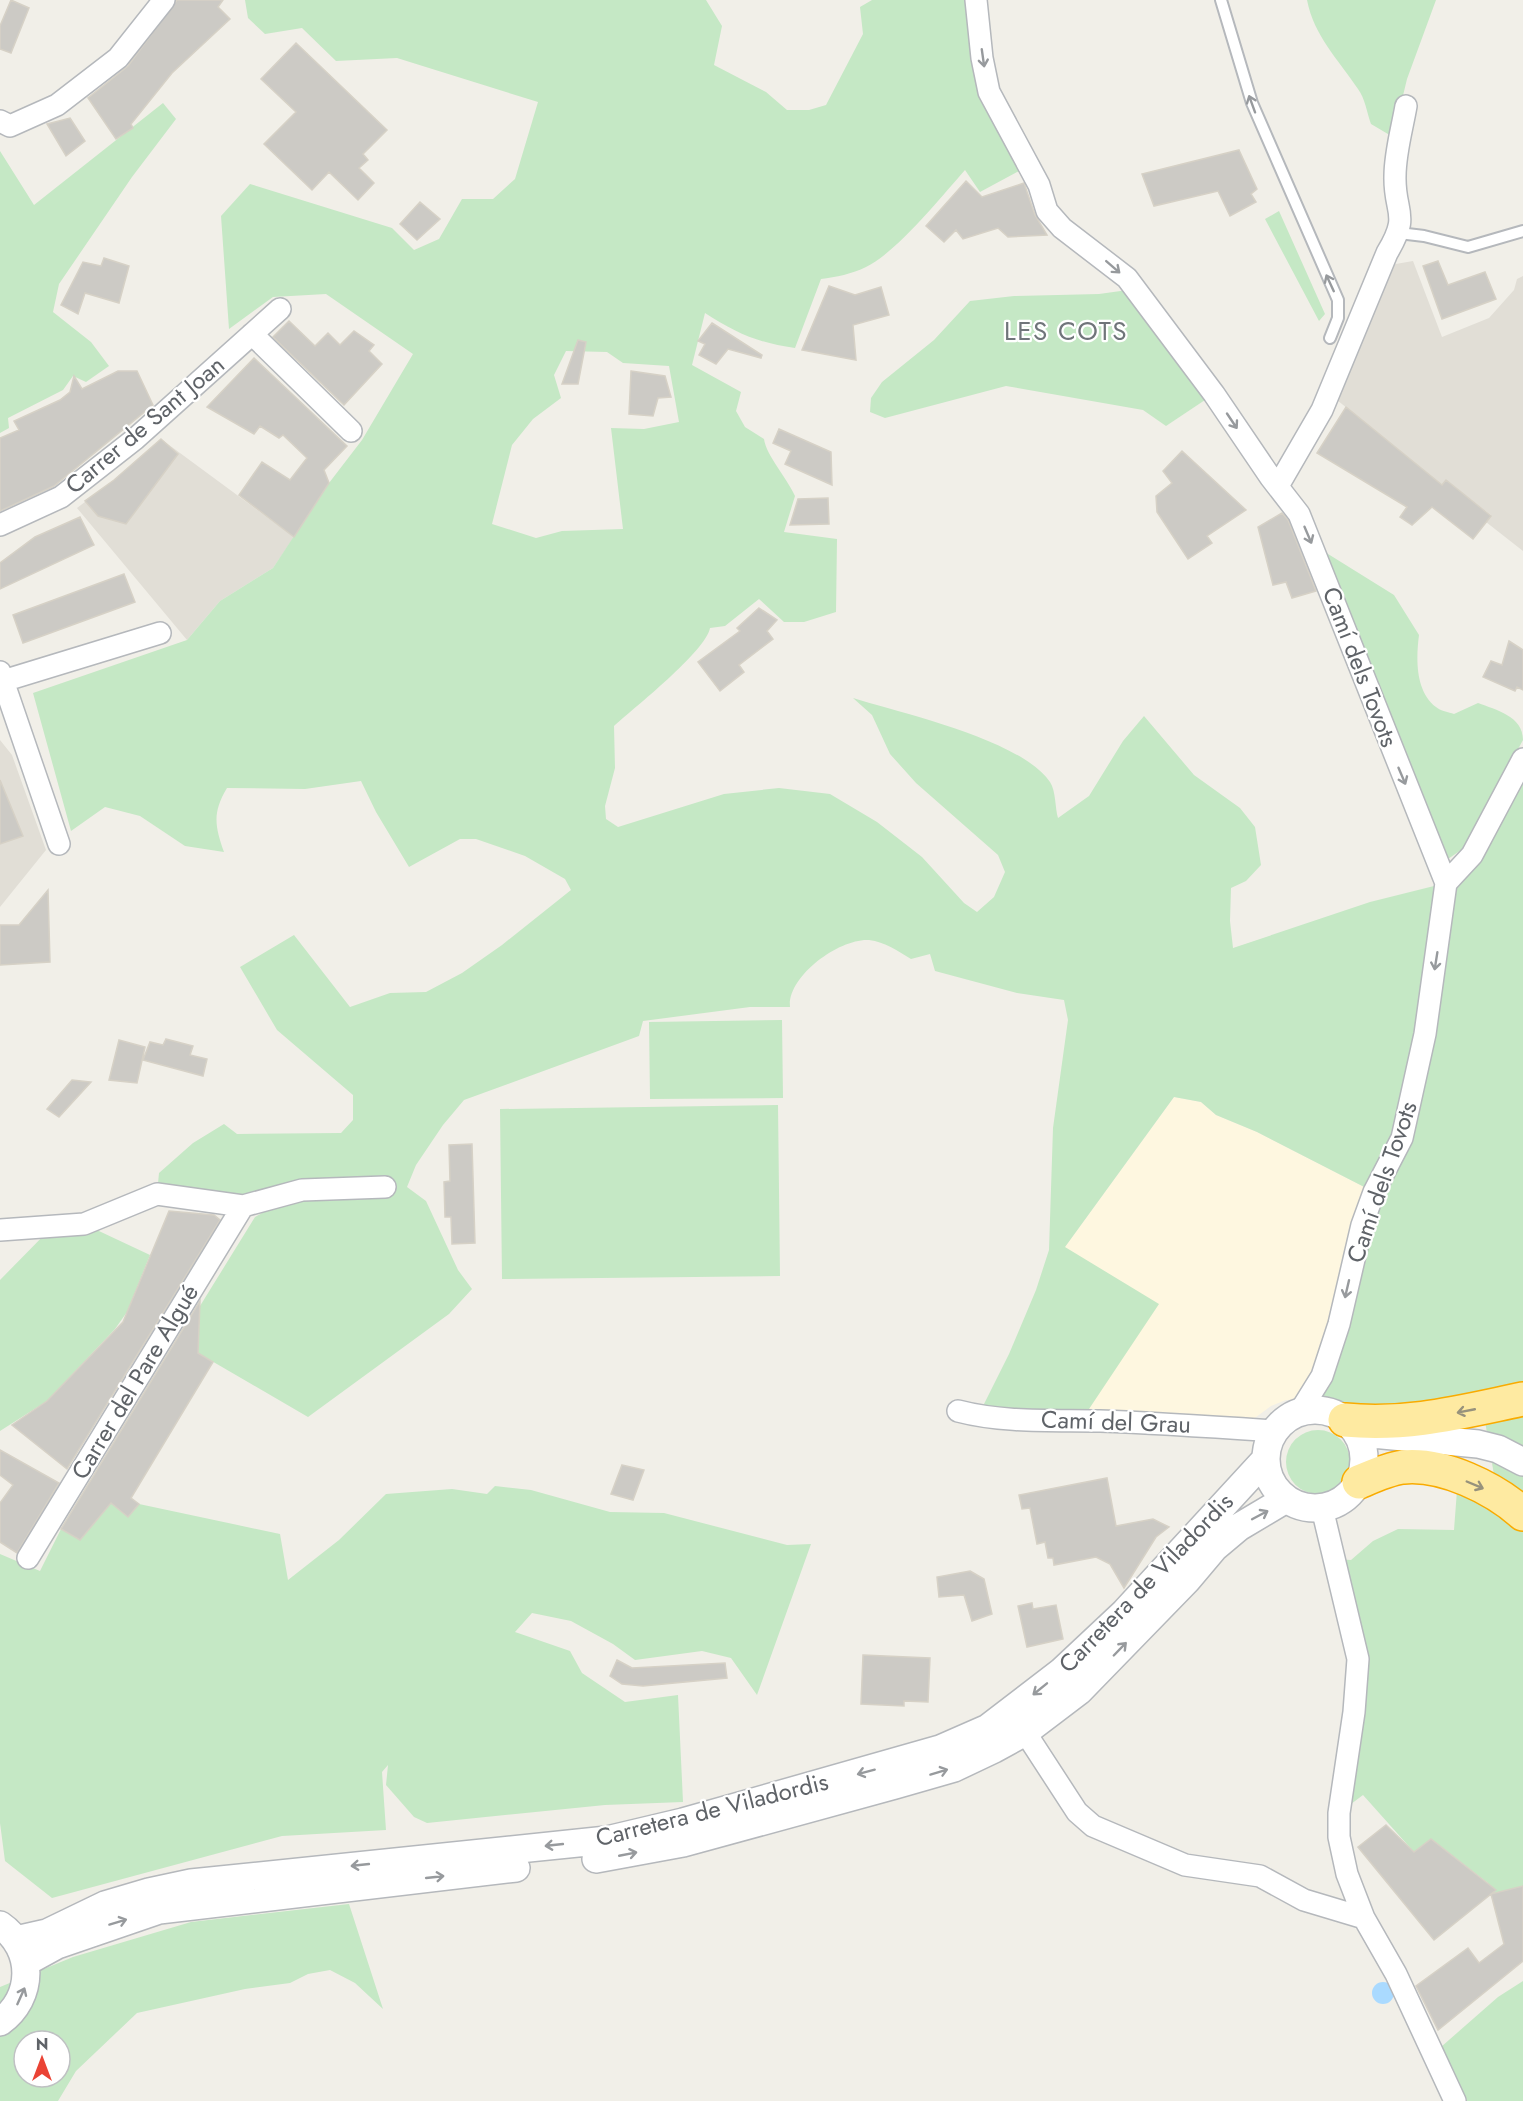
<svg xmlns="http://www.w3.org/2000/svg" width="1523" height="2101" viewBox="0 0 1523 2101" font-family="Jost,sans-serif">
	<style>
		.commercial { fill: #fef7e0 }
		.education { fill: #e1ded6 }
		.green { fill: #c5e8c5; fill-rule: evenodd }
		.water { fill: #aadaff }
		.building { fill: #cccac5; stroke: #d6d1c6; stroke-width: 1.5 }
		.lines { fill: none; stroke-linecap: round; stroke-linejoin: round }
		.service-casing { stroke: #b5b8bc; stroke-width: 14 }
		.minor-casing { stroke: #b5b8bc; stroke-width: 24 }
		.tertiary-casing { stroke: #b5b8bc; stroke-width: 30 }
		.trunk-casing { stroke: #f9ab00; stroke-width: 36 }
		.service { stroke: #fff; stroke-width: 10 }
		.minor { stroke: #fff; stroke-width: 21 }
		.tertiary { stroke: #fff; stroke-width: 27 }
		.trunk { stroke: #feeaa1; stroke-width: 33 }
		.oneway { stroke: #979a9d }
		.oneway2 { stroke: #97927c }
		.labels { text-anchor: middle; stroke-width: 4.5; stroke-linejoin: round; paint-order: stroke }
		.street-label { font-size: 24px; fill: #5f6368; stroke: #fff }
		.neighbourhood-label { font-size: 26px; letter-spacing: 1.5px; fill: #70757a; stroke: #fff }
	</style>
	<rect width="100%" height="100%" fill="#f1efe8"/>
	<path class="commercial" d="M 1174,1097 L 1201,1102 L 1216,1115 L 1257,1132 L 1374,1192 L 1322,1376 L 1322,1399 L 1286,1400 L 1271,1406 L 1240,1429 L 1081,1421 L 1065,1247 Z"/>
	<path class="education" d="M 1413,261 L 1442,337 L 1489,318 L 1514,290 L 1517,279 L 1523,276 L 1523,551 L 1486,522 L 1491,515 L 1446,480 L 1442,485 L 1337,400 L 1390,265 Z
		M 161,439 L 294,537 L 273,568 L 220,601 L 187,640 L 77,508 L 114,480 Z
		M 0,740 L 12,755 L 46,850 L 0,907 Z"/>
	<path class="green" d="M 245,0 L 706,0 L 722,26 L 714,65 L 766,92 L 787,110 L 809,110 L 826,105 L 863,34 L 860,7 L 872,0 L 969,0 L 1021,170 L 980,192 L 965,170 C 942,196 896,253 866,267 C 852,274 836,277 821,279 L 795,348 C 758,343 736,333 705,313 L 692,365 L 741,392 L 736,411 L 745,427 L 764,439 C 766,455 787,478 795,496 L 784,532 L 837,539 L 836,612 L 804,622 L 784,622 L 759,599 L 725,626 L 710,628 C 706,651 634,708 614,726 L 615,768 L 605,806 L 606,819 L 618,827 L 724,794 L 779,788 L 830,794 L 877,822 L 922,857 L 964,903 L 977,912 L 994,897 L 1005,872 L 998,855 L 916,783 L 890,754 L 872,715 L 853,698 C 901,713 1022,740 1050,782 C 1056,791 1055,808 1058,818 L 1089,796 L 1123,741 L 1144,716 L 1194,775 L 1240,808 L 1255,827 L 1261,865 L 1246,881 L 1231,888 L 1230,921 L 1233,948 L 1370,902 L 1446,883 L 1523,759 L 1523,1886 L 1491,1894 L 1488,1883 L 1431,1839 L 1414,1852 L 1363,1795 L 1339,1813 L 1358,1677 L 1335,1559 L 1351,1560 L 1373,1541 L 1398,1529 L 1454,1530 L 1458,1477 L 1497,1493 L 1480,1391 L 1348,1415 L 1322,1399 L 1322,1376 L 1374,1192 L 1257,1132 L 1216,1115 L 1201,1102 L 1174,1097 L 1065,1247 L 1159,1304 L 1081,1421 L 978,1416 L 1009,1354 L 1036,1290 L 1049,1250 L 1053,1128 L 1068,1020 L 1064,1000 L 1017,993 L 935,971 L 930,954 L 911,959 C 898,951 885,942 869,940 C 840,938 787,976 790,1007 L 750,1007 L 643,1021 L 639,1036 L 464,1100 L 443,1125 L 416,1165 L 407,1187 L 426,1201 L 458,1270 L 472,1289 L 449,1314 L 308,1417 L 198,1353 L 200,1306 L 255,1217 L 299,1192 L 243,1206 L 157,1194 L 159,1173 L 193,1143 L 224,1124 L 237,1134 L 341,1133 L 353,1120 L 353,1095 L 277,1030 L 240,967 L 294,935 L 350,1007 L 390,993 L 426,992 L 462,973 L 502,945 L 571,890 L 565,879 L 525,856 L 476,839 L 460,839 L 409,867 L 376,812 L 361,781 L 305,789 L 227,788 C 212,813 215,826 224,852 L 185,846 L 140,816 L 105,807 L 71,831 L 33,693 L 187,640 L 220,601 L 273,568 L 329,483 L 362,440 L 413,354 L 326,294 L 273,297 L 229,329 L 221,216 L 250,184 L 392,228 L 414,250 L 439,239 L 462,199 L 493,199 L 515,179 L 538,102 L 397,58 L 336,61 L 302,28 L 265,34 L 248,18 ZM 566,351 L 607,352 L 623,363 L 669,366 L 679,422 L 644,429 L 611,428 L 623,529 L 562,531 L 536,538 L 492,524 L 512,445 L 533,419 L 561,398 L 554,375 Z
		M 1307,0 L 1436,0 L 1407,79 L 1393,137 L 1371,124 C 1367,113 1365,98 1358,89 C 1338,59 1314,36 1307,0 Z
		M 163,103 L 176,119 L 132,177 L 59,284 L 53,312 L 91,342 L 109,366 L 86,382 L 73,376 L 63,390 L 8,418 L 9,428 L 0,433 L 0,151 L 34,205 Z
		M 1279,211 L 1325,314 L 1319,321 L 1265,219 Z
		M 1135,289 L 1214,394 L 1166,426 L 1143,410 L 1006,386 L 885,418 L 870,412 L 871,398 L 882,382 L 934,340 L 970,301 L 1014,296 L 1099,294 Z
		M 1312,544 L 1394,595 L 1419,635 C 1416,658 1415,691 1436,707 C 1440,711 1449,712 1454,714 L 1478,703 C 1496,710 1523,716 1523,740 L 1464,848 L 1448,859 Z
		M 782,1020 L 783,1098 L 650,1099 L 649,1022 Z
		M 778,1105 L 780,1276 L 502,1279 L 500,1109 Z
		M 84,1224 L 150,1255 L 127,1312 L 115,1329 L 47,1401 L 0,1431 L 0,1280 L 53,1226 Z
		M1286 1462a32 32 0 1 1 64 0a32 32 0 1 1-64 0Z
		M 495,1486 L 531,1490 L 610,1512 L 664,1513 L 787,1545 L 811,1544 L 757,1695 L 731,1658 L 702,1651 L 635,1660 L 613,1644 L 571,1621 L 532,1613 L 515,1632 L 570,1651 L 582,1673 L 625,1702 L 678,1695 L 683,1802 L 605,1805 L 427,1823 L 414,1817 L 386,1785 L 388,1765 L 382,1772 L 386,1830 L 282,1836 L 52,1898 L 5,1861 L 0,1823 L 0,1554 L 40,1571 L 61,1529 L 80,1540 L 111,1503 L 128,1517 L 139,1504 L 280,1534 L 288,1580 L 339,1540 L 386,1494 L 452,1489 L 487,1494 Z
		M 349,1904 L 383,2009 L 355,1983 L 330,1970 L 308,1974 L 290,1983 L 245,1989 L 137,2013 L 76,2071 L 58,2101 L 0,2101 L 0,1987 L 73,1957 L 191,1922 ZM 24,2041 L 60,2041 L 60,2077 L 24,2077 Z
		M 1523,1981 L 1523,2101 L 1455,2101 L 1433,2054 L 1498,1997 Z"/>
	<path class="water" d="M1372 1993a11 11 0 1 1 22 0a11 11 0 1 1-22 0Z"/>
	<path class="building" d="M 11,0 L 29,8 L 11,53 L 0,49 L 0,26 Z
		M 177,0 L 223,0 L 218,7 L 230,19 L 172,73 L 131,124 L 133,128 L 116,139 L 88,98 L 128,66 Z
		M 296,43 L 387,130 L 363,154 L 368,160 L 359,168 L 374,183 L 358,200 L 329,172 L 312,190 L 264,144 L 296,112 L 261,79 Z
		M 70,118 L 85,141 L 66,156 L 47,124 Z
		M 1239,150 L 1257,189 L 1251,194 L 1256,202 L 1230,216 L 1218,191 L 1154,206 L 1142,174 Z
		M 966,181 L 982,197 L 1024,183 L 1035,215 L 1047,235 L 1008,237 L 998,228 L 963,239 L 956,230 L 944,242 L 926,226 Z
		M 420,202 L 440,219 L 417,240 L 400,224 Z
		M 104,258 L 129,266 L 119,303 L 85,293 L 78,314 L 61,305 L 83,262 L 101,266 Z
		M 1438,261 L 1448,285 L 1485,272 L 1496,299 L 1442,319 L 1423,266 Z
		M 829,286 L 855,295 L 881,287 L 889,315 L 853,325 L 856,360 L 802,350 Z
		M 289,321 L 315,346 L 328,333 L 340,345 L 354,331 L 374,345 L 369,351 L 382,364 L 344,405 L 273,337 Z
		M 712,323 L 762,355 L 761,358 L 728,349 L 716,364 L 699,355 L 705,344 L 698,341 Z
		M 578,340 L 586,342 L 578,384 L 562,384 Z
		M 254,358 L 347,446 L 324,470 L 329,483 L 294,537 L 239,495 L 262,462 L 290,480 L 307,458 L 283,435 L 279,438 L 260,426 L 254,434 L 207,407 Z
		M 118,371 L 137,371 L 153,405 L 54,486 L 0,511 L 0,438 L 19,430 L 14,421 L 60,400 L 70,392 L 74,376 L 82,389 Z
		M 631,371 L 665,376 L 671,397 L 658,398 L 653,416 L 629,414 Z
		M 1346,407 L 1442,485 L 1446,480 L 1491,516 L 1473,539 L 1432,507 L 1412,525 L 1400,517 L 1407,507 L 1317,453 Z
		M 779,429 L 831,452 L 832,485 L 785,464 L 791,451 L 773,443 Z
		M 161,439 L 178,454 L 126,524 L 98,516 L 85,501 L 114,480 Z
		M 1182,451 L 1246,510 L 1207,536 L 1212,543 L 1188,559 L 1157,512 L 1156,496 L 1172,483 L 1163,471 Z
		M 828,498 L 829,524 L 790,525 L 798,499 Z
		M 1282,513 L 1288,520 L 1316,591 L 1292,598 L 1286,582 L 1273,585 L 1258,527 Z
		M 80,517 L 94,545 L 0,589 L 0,563 L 35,537 Z
		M 124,574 L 135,602 L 23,643 L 13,615 Z
		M 759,608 L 777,620 L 767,631 L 773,639 L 739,665 L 744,672 L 720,691 L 698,662 L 740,631 L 737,628 Z
		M 1509,641 L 1523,650 L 1523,690 L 1517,687 L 1515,691 L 1483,677 L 1491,661 L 1502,665 Z
		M 0,780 L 23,836 L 0,844 Z
		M 48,890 L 50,962 L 0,965 L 0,925 L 19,925 Z
		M 166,1039 L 193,1046 L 190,1055 L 207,1059 L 203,1076 L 143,1060 L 150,1042 L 163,1045 Z
		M 119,1040 L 145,1047 L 137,1083 L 109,1080 Z
		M 72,1080 L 91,1082 L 59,1117 L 47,1109 Z
		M 472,1144 L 475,1243 L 452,1244 L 451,1217 L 445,1217 L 444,1182 L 450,1181 L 449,1145 Z
		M 169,1211 L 214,1215 L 220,1220 L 67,1469 L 12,1425 L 47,1401 L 123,1322 Z
		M 200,1301 L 198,1353 L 213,1362 L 131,1498 L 139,1504 L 128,1517 L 111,1503 L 80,1540 L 61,1529 Z
		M 0,1450 L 59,1483 L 17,1553 L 0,1542 L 0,1503 L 13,1485 L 0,1475 Z
		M 622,1465 L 644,1470 L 633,1500 L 611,1494 Z
		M 1107,1478 L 1116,1526 L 1153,1519 L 1169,1527 L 1156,1537 L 1124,1588 L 1110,1564 L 1096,1557 L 1054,1565 L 1053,1558 L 1048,1558 L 1045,1542 L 1037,1544 L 1030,1508 L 1022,1509 L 1019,1495 Z
		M 970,1571 L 984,1579 L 992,1614 L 972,1621 L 964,1595 L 939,1597 L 937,1577 Z
		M 1032,1603 L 1033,1609 L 1056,1605 L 1063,1639 L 1027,1647 L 1018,1606 Z
		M 863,1655 L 930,1658 L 928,1702 L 904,1701 L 904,1706 L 861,1704 Z
		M 617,1660 L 632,1668 L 725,1663 L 727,1678 L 643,1686 L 622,1684 L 610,1676 Z
		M 1386,1825 L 1414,1852 L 1431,1839 L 1496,1890 L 1434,1940 L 1358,1847 Z
		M 1523,1886 L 1523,1961 L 1438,2030 L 1416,1986 L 1468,1948 L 1479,1963 L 1504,1944 L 1491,1894 Z"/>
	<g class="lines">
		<defs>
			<path id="service" d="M 1221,0 L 1252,103 L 1338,300 L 1338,318 L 1330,338
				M 1399,233 L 1424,236 L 1468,247 L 1523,231"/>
			<path id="minor" d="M 976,0 L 982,58 L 989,92 L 1039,185 L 1047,211 L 1062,228 L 1127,278 L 1214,394 L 1271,478 L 1299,514 L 1446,883 L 1425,1034 L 1402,1138 L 1374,1192 L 1362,1225 L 1339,1324 L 1322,1376 L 1299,1413
				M 0,121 L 10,126 L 57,105 L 118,58 L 164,0
				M 252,334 L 351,431
				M 1278,486 L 1322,410 L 1387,253 C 1411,213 1394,214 1395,176 C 1395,153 1402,129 1406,106
				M 0,525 L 61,497 L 135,439 L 280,309
				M 0,672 L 59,844
				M 3,681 L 160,633
				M 1446,883 L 1472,855 L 1523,759
				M 0,1230 L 84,1224 L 157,1194 L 243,1206 L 302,1190 L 385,1187
				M 958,1411 C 1004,1423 1053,1420 1100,1421 C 1158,1423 1216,1427 1275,1431
				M 1322,1508 L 1358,1659 L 1354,1712 L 1339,1813 L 1339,1837 L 1347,1874 L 1364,1918
				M 28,1558 L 243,1206
				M 1025,1732 L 1077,1812 L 1093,1826 L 1185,1865 L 1260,1876 L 1304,1900 L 1364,1918 L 1396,1974 L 1455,2101"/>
			<path id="tertiary" d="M1266 1459a49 49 0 1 1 98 0a49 49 0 1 1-98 0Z
				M 1372,1434 L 1478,1444 L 1498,1449 L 1523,1462
				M 596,1859 L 683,1843 L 895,1785 L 954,1768 L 994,1749 L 1025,1732 L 1079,1691 L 1187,1580 L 1214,1548 L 1239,1527 L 1286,1499
				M 0,1925 C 35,1949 34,1998 0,2022
				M 16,1940 L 47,1933 L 105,1905 L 149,1892 L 191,1883 L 607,1840 L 683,1822 L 940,1749 L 988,1728 L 1061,1672 L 1125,1612 L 1265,1460
				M 26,1962 L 57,1945 L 159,1910 L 516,1868"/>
			<path id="trunk" d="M 1345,1420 C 1409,1426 1460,1412 1523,1399
				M 1359,1482 C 1373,1476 1388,1469 1403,1467 C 1443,1463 1494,1488 1523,1514"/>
		</defs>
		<use href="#service" class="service-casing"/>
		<use href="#minor" class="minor-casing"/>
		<use href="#tertiary" class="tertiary-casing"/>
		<use href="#trunk" class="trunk-casing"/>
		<use href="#service" class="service"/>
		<use href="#minor" class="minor"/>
		<use href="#tertiary" class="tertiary"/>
		<use href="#trunk" class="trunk"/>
	</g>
	<defs><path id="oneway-shaft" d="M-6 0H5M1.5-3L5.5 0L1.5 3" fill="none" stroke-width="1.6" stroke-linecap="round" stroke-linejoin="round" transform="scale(1.5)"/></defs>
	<g class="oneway">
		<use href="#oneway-shaft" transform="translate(983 58) rotate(82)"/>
		<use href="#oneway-shaft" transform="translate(1252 104) rotate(-110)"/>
		<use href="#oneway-shaft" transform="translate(1113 267) rotate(41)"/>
		<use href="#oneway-shaft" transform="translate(1330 283) rotate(-115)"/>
		<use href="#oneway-shaft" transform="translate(1232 421) rotate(56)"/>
		<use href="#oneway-shaft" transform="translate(1308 535) rotate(67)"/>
		<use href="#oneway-shaft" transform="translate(1402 776) rotate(67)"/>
		<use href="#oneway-shaft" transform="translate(1436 961) rotate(99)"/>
		<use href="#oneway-shaft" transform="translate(1347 1289) rotate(103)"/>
		<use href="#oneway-shaft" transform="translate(1260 1515) rotate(-28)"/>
		<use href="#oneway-shaft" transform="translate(1120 1649) rotate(-46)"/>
		<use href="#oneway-shaft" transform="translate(1040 1689) rotate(141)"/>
		<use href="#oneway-shaft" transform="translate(866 1772) rotate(165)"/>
		<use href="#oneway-shaft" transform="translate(939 1772) rotate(-17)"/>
		<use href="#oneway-shaft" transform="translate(554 1845) rotate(174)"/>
		<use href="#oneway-shaft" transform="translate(628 1854) rotate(-11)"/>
		<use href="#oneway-shaft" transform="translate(360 1865) rotate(174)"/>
		<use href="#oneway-shaft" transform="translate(435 1877) rotate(-6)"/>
		<use href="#oneway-shaft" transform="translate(118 1922) rotate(-17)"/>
		<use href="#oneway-shaft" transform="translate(21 1996) rotate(-66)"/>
	</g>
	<g class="oneway2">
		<use href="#oneway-shaft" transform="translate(1466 1411) rotate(169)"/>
		<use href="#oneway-shaft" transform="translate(1475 1485) rotate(23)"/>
	</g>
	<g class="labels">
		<g class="street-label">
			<text transform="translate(145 425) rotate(-40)" y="8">Carrer de Sant Joan</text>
			<text transform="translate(1360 667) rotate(69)" y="8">Camí dels Tovots</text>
			<text transform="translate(1382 1182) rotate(-71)" y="8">Camí dels Tovots</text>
			<text transform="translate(135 1382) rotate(-59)" y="8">Carrer del Pare Algué</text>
			<text transform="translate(1116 1422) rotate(2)" y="8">Camí del Grau</text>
			<text transform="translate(1146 1583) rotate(-46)" y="8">Carretera de Viladordis</text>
			<text transform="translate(712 1810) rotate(-14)" y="8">Carretera de Viladordis</text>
		</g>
		<g class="neighbourhood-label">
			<text x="1066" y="340">LES COTS</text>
		</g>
	</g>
	<g transform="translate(42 2059)"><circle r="28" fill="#ffffff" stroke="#bfc1c3" stroke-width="1.5"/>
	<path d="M0-4.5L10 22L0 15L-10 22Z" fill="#ea4335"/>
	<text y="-9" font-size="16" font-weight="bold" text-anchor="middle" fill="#5f6368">N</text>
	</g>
</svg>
